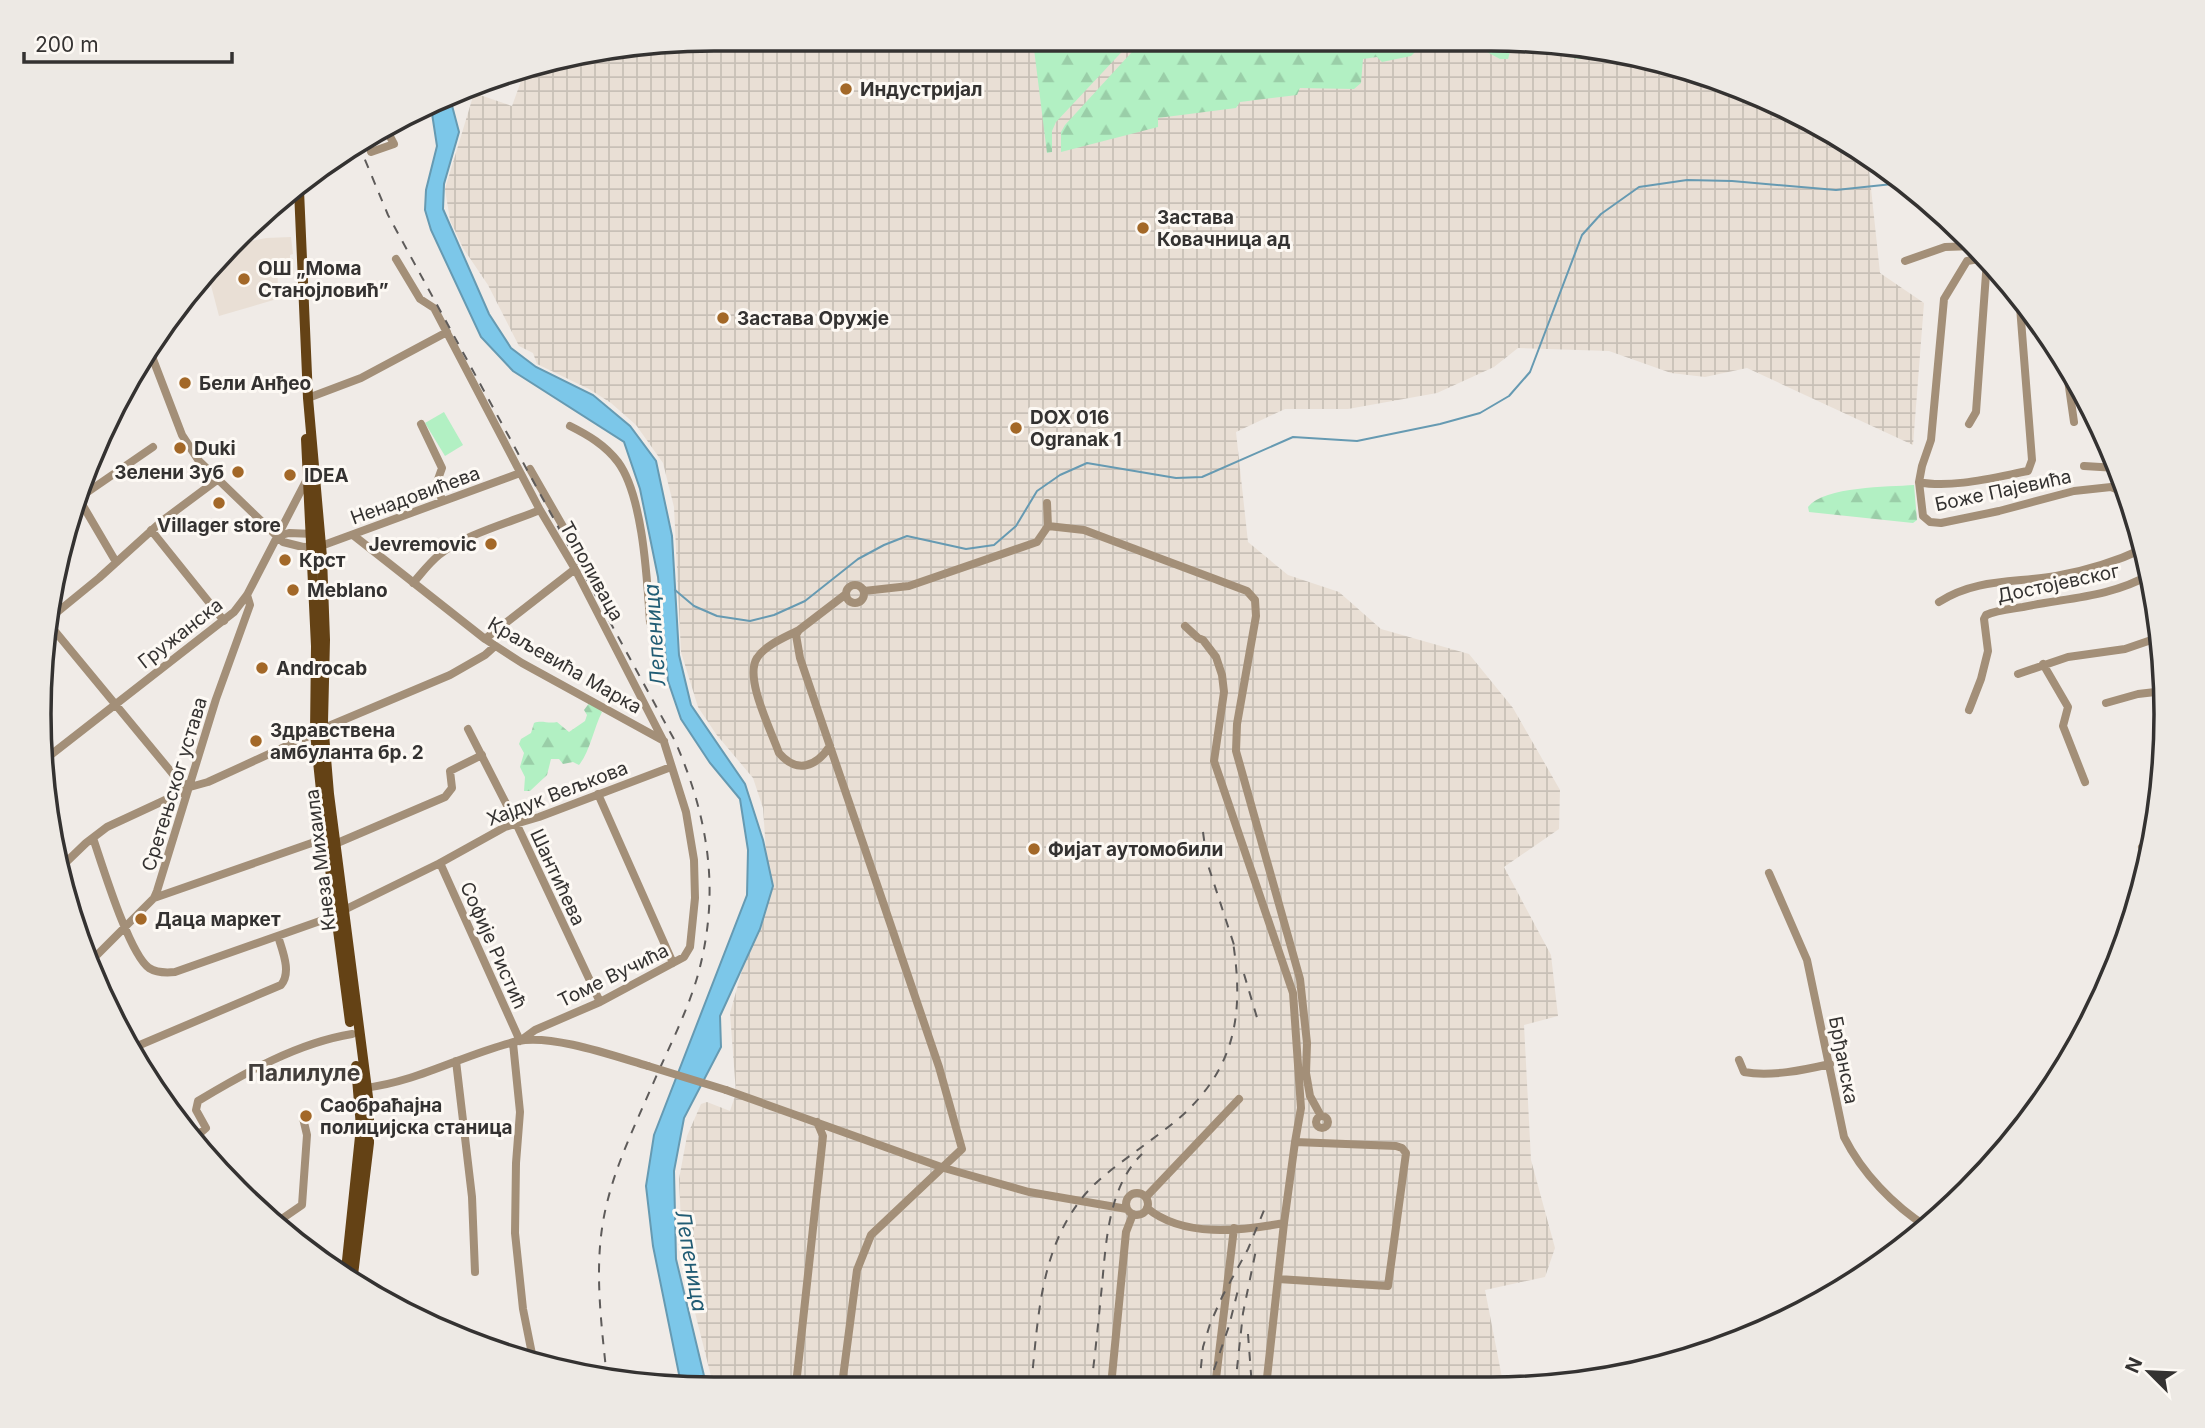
<svg xmlns="http://www.w3.org/2000/svg" width="2205" height="1428" viewBox="0 0 2205 1428" font-family="Inter,sans-serif">
	<style>
		.industrial { fill: url(#industrial-grid) }
		.built { fill: #e9dfd5 }
		.forest { fill: url(#forest-firs) }
		.pitch { fill: #b2f0c3 }
		.water { fill: #7cc7e9; stroke: #669ab2; stroke-width: 2 }
		.lines { fill: none; stroke-linecap: round; stroke-linejoin: round }
		.stream { stroke: #669ab2; stroke-width: 2 }
		.minor { stroke: #a38f78; stroke-width: 8 }
		.major { stroke: #644215; stroke-width: 10 }
		.rail { stroke: #5e5b5a; stroke-width: 2; stroke-dasharray: 9 9; stroke-linecap: butt }
		.minor-bridge { stroke: #a38f78; stroke-width: 8 }
		.poi-dot { fill: #a36828; stroke: #fdf9f4; stroke-width: 2.5 }
		.labels { text-anchor: middle; stroke-width: 6; stroke-linejoin: round; paint-order: stroke }
		.poi-label { font-size: 19px; font-weight: bold; fill: #343231; stroke: #fdf9f4; text-anchor: start }
		.street-label { font-size: 19px; fill: #343231; stroke: #fdf9f4 }
		.water-label { font-size: 21px; font-style: italic; fill: #215c74; stroke: #fdf9f4 }
		.quarter-label { font-size: 23px; font-weight: bold; fill: #433f3c; stroke: #fdf9f4 }
		.rim { fill: none; stroke: #343231; stroke-width: 3.5 }
	</style>
	<defs>
		<pattern id="industrial-grid" width="8" height="8" patternUnits="userSpaceOnUse" patternTransform="scale(1.75)"><rect width="8" height="8" fill="#e9dfd5"/><path d="M0 4h8M4 0v8" fill="none" stroke="#c8c0b7"/></pattern>
		<pattern id="forest-firs" width="22" height="20" patternUnits="userSpaceOnUse" patternTransform="scale(1.75)"><rect width="22" height="20" fill="#b2f0c3"/><path d="M5 1l3.5 6h-7zM16 11l3.5 6h-7z" fill="#9acea8"/></pattern>
	</defs>
	<rect width="100%" height="100%" fill="#f0ebe7"/>
	<path class="industrial" d="M 714,39 L 1580,44 L 1789,108 L 1868,160 L 1880,273 L 1924,303 L 1913,445 L 1747,368 L 1705,377 L 1671,373 L 1609,351 L 1518,348 L 1494,367 L 1437,393 L 1348,409 L 1285,409 L 1236,432 L 1248,542 L 1288,575 L 1339,592 L 1381,629 L 1469,654 L 1513,708 L 1560,790 L 1559,829 L 1504,867 L 1551,955 L 1558,1016 L 1524,1025 L 1531,1160 L 1555,1248 L 1545,1277 L 1485,1290 L 1504,1388 L 713,1384 L 683,1265 L 679,1179 L 687,1136 L 701,1104 L 707,1102 L 730,1111 L 736,1093 L 730,1013 L 768,879 L 763,808 L 753,778 L 716,734 L 698,707 L 681,652 L 674,507 L 663,463 L 636,425 L 611,403 L 589,389 L 537,364 L 533,353 L 519,346 L 488,285 L 463,248 L 450,220 L 445,189 L 474,93 L 512,106 L 525,70 Z"/>
	<path class="built" d="M 291,237 L 293,254 L 290,255 L 290,258 L 293,258 L 294,274 L 278,274 L 277,299 L 219,316 L 208,274 L 242,243 L 266,238 Z"/>
	<path class="forest" d="M 1033,41 L 1132,41 L 1056,122 L 1052,131 L 1052,152 L 1047,153 Z
		M 1142,41 L 1424,43 L 1411,56 L 1382,62 L 1377,57 L 1363,59 L 1361,83 L 1354,89 L 1300,88 L 1297,95 L 1240,102 L 1236,108 L 1158,118 L 1158,127 L 1061,152 L 1061,132 L 1065,125 Z
		M 1472,44 L 1580,44 L 1620,56 L 1579,59 L 1512,45 L 1508,59 L 1500,59 Z
		M 1914,485 L 1917,520 L 1913,523 L 1809,512 L 1808,507 C 1825,486 1888,487 1914,485 Z
		M 590,702 L 602,712 C 594,727 590,752 579,765 L 573,762 L 563,764 L 559,759 L 551,759 L 547,775 L 530,791 L 524,791 L 525,777 L 520,767 L 524,753 L 519,744 L 521,739 L 531,733 L 534,723 C 542,720 548,724 557,722 L 569,732 L 585,721 L 587,715 L 584,710 Z"/>
	<path class="pitch" d="M 444,412 L 463,445 L 445,456 L 425,423 Z"/>
	<path class="water" d="M 450,98 L 459,132 L 444,184 L 443,209 L 489,314 L 511,348 L 536,367 L 593,395 L 630,426 L 656,461 L 672,536 L 679,655 L 691,705 L 745,784 L 763,840 L 773,886 L 760,929 L 720,1016 L 721,1047 L 684,1118 L 674,1171 L 676,1259 L 706,1384 L 681,1384 L 653,1246 L 646,1186 L 654,1135 L 747,895 L 748,850 L 740,799 L 710,763 L 681,719 L 668,681 L 658,577 L 640,489 L 624,442 L 513,371 L 481,337 L 431,230 L 425,210 L 426,190 L 437,146 L 431,107 Z"/>
	<g class="lines">
		<path class="stream" d="M 675,590 L 694,606 L 717,616 L 750,621 L 774,615 L 805,601 L 858,559 L 884,545 L 907,536 L 966,549 L 994,545 L 1016,526 L 1037,491 L 1060,475 L 1087,463 L 1176,478 L 1202,477 L 1293,437 L 1357,441 L 1440,424 L 1480,413 L 1509,396 L 1530,372 L 1582,235 L 1601,214 L 1639,187 L 1687,180 L 1732,181 L 1836,190 L 1902,183"/>
		<path class="minor" d="M 371,152 L 394,144 L 386,129
			M 1985,258 L 1967,261 L 1944,299 L 1931,440 L 1922,466 L 1919,482 L 1923,516 L 1930,522 L 1941,523 L 1999,511 L 2074,491 L 2111,487 L 2126,493
			M 396,259 L 420,299 L 434,308 L 540,510 L 575,569 L 664,742 L 686,812 L 694,860 L 695,898 L 690,947 L 684,957 L 600,1002 L 535,1030 L 520,1041 L 440,863
			M 1905,261 L 1945,247 L 1974,246
			M 151,354 L 182,435 L 199,461 L 283,542 L 303,547 L 321,546 L 520,473
			M 2066,366 L 2074,422
			M 308,398 L 361,378 L 447,332
			M 421,424 L 442,468 L 437,482 L 442,501
			M 1969,424 L 1976,412 L 1987,260
			M 570,426 C 588,435 605,445 618,462 C 643,496 647,579 650,622
			M 2084,466 L 2117,468
			M 530,469 L 565,530 L 585,559
			M 1919,482 C 1950,489 1996,477 2028,471 L 2032,460 L 2019,294
			M 79,499 L 116,562
			M 73,502 L 153,447
			M 1048,526 L 1084,530 L 1247,591 L 1255,600 L 1256,616 L 1237,724 L 1236,751 L 1300,979 L 1307,1043 L 1306,1073 L 1310,1096 L 1321,1116
			M 151,530 L 224,621
			M 353,535 L 485,639 L 522,663 L 664,741
			M 278,536 L 289,533 L 314,534
			M 413,583 C 421,574 429,563 439,555 C 463,535 511,522 540,510
			M846 594a9 9 0 1 1 18 0a9 9 0 1 1-18 0Z
			M 864,591 L 909,586 L 1037,542 L 1048,526 L 1047,503
			M 1939,602 C 1976,578 2015,583 2056,576 C 2086,571 2117,561 2145,548
			M 50,618 L 99,578 L 162,521 L 217,480
			M 49,624 L 177,779 L 190,787
			M 1185,626 L 1198,638 L 1203,640 L 1216,657 L 1222,675 L 1224,692 L 1214,761 L 1293,993 L 1301,1108 L 1295,1142 L 1396,1146 L 1402,1148 L 1406,1153 L 1388,1286 L 1278,1279
			M 799,630 C 786,637 765,645 757,658 C 744,678 771,730 779,753 C 797,774 816,767 830,746
			M 485,639 L 575,569
			M 2043,664 L 2068,707 L 2063,726 L 2085,782
			M 2018,674 L 2068,657 L 2125,649 L 2160,637
			M 2106,703 L 2138,694 L 2164,691
			M 1969,710 L 1981,679 L 1988,651 L 1984,619 L 1986,615 C 1997,610 2011,609 2023,607 C 2066,598 2111,597 2149,575
			M 324,728 L 450,675 L 485,655 L 495,646
			M 468,729 L 516,823 L 600,1002
			M 48,757 L 234,612 L 247,595 L 306,481
			M 598,794 L 673,963
			M 93,838 C 102,864 129,954 149,968 C 157,973 166,973 175,972 L 337,915
			M 335,844 L 445,797 L 452,788 L 450,771 L 482,755
			M 2142,847 L 2153,837
			M 59,869 L 86,843 L 107,827 L 176,795 L 190,787 L 208,782 L 315,733
			M 1769,873 L 1807,960 L 1844,1137 C 1862,1173 1893,1205 1927,1227
			M 2135,895 L 2140,890
			M 154,898 L 326,838
			M 344,910 L 440,863 L 505,827 L 539,817 L 671,767
			M 91,961 L 154,898 L 157,891 L 216,699 L 250,605 L 247,595
			M 513,1043 L 520,1112 L 516,1163 L 515,1233 L 523,1309 L 533,1359
			M 128,1050 L 281,985 C 292,972 282,950 278,936
			M 1739,1060 L 1744,1072 C 1770,1077 1804,1070 1830,1064
			M 456,1061 L 472,1197 L 475,1272
			M 364,1088 C 418,1082 466,1053 518,1041 C 552,1034 614,1056 648,1066
			M 726,1090 L 944,1168 L 1029,1192 L 1127,1209
			M1316 1122a6 6 0 1 1 12 0a6 6 0 1 1-12 0Z
			M 198,1135 L 206,1128 L 196,1110 L 198,1101 C 245,1073 297,1043 352,1034
			M1126 1204a11 11 0 1 1 22 0a11 11 0 1 1-22 0Z
			M 1146,1197 L 1239,1099
			M 1147,1208 C 1183,1238 1241,1231 1284,1223
			M 273,1225 L 302,1205 L 307,1135 L 303,1118
			M 333,1262 L 334,1261
			M 796,1385 L 823,1136 L 817,1122
			M 842,1385 L 857,1270 L 871,1235 L 962,1149 L 939,1067 L 800,658 L 796,635 L 799,630 L 846,594
			M 1111,1386 L 1126,1232 L 1133,1214
			M 1215,1387 L 1234,1228
			M 1266,1387 L 1284,1223 L 1295,1142"/>
		<path class="major" d="M 299,190 L 308,398 L 322,557 L 325,640 L 323,722 L 329,794 L 369,1105 L 369,1143 L 353,1275
			M 306,439 L 316,646 L 315,733 L 326,838 L 350,1022
			M 346,1270 L 361,1127 L 356,1066"/>
		<path class="rail" d="M 938,40 L 941,56
			M 773,45 L 774,39
			M 358,143 L 388,215 L 675,741 C 709,819 721,894 697,978 C 686,1015 667,1051 652,1086 C 636,1123 618,1160 608,1199 C 592,1258 601,1319 607,1379
			M 1203,832 L 1207,862 L 1236,951
			M 1244,974 L 1258,1021
			M 1248,1334 L 1252,1387
			M 1031,1386 C 1038,1323 1039,1255 1079,1202 C 1094,1181 1119,1164 1139,1149 C 1156,1136 1174,1124 1189,1109 C 1238,1060 1243,1007 1233,942
			M 1091,1386 C 1095,1356 1098,1325 1101,1295 C 1106,1249 1106,1189 1142,1154
			M 1199,1386 L 1203,1347 L 1210,1324 L 1222,1297 L 1248,1249 L 1267,1203
			M 1208,1387 L 1229,1326 L 1239,1286
			M 1235,1387 L 1243,1313 L 1257,1245"/>
		<path class="minor-bridge" d="M 648,1066 L 726,1090"/>
	</g>
	<g class="poi-dot">
		<circle cx="846" cy="89" r="7"/>
		<circle cx="1143" cy="228" r="7"/>
		<circle cx="244" cy="279" r="7"/>
		<circle cx="723" cy="318" r="7"/>
		<circle cx="185" cy="383" r="7"/>
		<circle cx="1016" cy="428" r="7"/>
		<circle cx="180" cy="448" r="7"/>
		<circle cx="238" cy="472" r="7"/>
		<circle cx="290" cy="475" r="7"/>
		<circle cx="219" cy="503" r="7"/>
		<circle cx="491" cy="544" r="7"/>
		<circle cx="285" cy="560" r="7"/>
		<circle cx="293" cy="590" r="7"/>
		<circle cx="262" cy="668" r="7"/>
		<circle cx="256" cy="741" r="7"/>
		<circle cx="1034" cy="849" r="7"/>
		<circle cx="141" cy="919" r="7"/>
		<circle cx="306" cy="1116" r="7"/>
	</g>
	<g class="labels">
		<g class="poi-label">
			<text x="860" y="96">Индустријал</text>
			<text x="1157" y="224">Застава<tspan x="1157" dy="22">Ковачница ад</tspan></text>
			<text x="258" y="275">ОШ „Мома<tspan x="258" dy="22">Станојловић”</tspan></text>
			<text x="737" y="325">Застава Оружје</text>
			<text x="199" y="390">Бели Анђео</text>
			<text x="1030" y="424">DOX 016<tspan x="1030" dy="22">Ogranak 1</tspan></text>
			<text x="194" y="455">Duki</text>
			<text x="224" y="479" text-anchor="end">Зелени Зуб</text>
			<text x="304" y="482">IDEA</text>
			<text x="219" y="532" text-anchor="middle">Villager store</text>
			<text x="477" y="551" text-anchor="end">Jevremovic</text>
			<text x="299" y="567">Крст</text>
			<text x="307" y="597">Meblano</text>
			<text x="276" y="675">Androcab</text>
			<text x="270" y="737">Здравствена<tspan x="270" dy="22">амбуланта бр. 2</tspan></text>
			<text x="1048" y="856">Фијат аутомобили</text>
			<text x="155" y="926">Даца маркет</text>
			<text x="320" y="1112">Саобраћајна<tspan x="320" dy="22">полицијска станица</tspan></text>
		</g>
		<g class="street-label">
			<text transform="translate(2003 490) rotate(-12)" y="7">Боже Пајевића</text>
			<text transform="translate(415 495) rotate(-20)" y="7">Ненадовићева</text>
			<text transform="translate(592 571) rotate(61)" y="7">Тополиваца</text>
			<text transform="translate(2058 583) rotate(-12)" y="7">Достојевског</text>
			<text transform="translate(180 633) rotate(-38)" y="7">Гружанска</text>
			<text transform="translate(565 665) rotate(30)" y="7">Краљевића Марка</text>
			<text transform="translate(174 784) rotate(-73)" y="7">Сретењског устава</text>
			<text transform="translate(557 793) rotate(-21)" y="7">Хајдук Вељкова</text>
			<text transform="translate(320 860) rotate(-97)" y="7">Кнеза Михаила</text>
			<text transform="translate(558 877) rotate(65)" y="7">Шантићева</text>
			<text transform="translate(494 945) rotate(66)" y="7">Софије Ристић</text>
			<text transform="translate(613 975) rotate(-26)" y="7">Томе Вучића</text>
			<text transform="translate(1844 1060) rotate(79)" y="7">Брђанска</text>
		</g>
		<g class="water-label">
			<text transform="translate(655 635) rotate(-94)" y="7">Лепеница</text>
			<text transform="translate(691 1261) rotate(80)" y="7">Лепеница</text>
		</g>
		<g class="quarter-label">
			<text x="304" y="1081">Палилуле</text>
		</g>
	</g>
	<path d="M0 0H2205V1428H0ZM714 51H1491A663 663 0 0 1 2154 714V714A663 663 0 0 1 1491 1377H714A663 663 0 0 1 51 714V714A663 663 0 0 1 714 51Z" fill="#ede9e4" fill-rule="evenodd"/>
	<path class="rim" d="M714 51H1491A663 663 0 0 1 2154 714V714A663 663 0 0 1 1491 1377H714A663 663 0 0 1 51 714V714A663 663 0 0 1 714 51Z"/>
	<g transform="translate(2149 1372) rotate(294)" stroke="#fdf9f4" stroke-width="5" paint-order="stroke">
	<path d="M0-5L12 26L0 18L-12 26Z" fill="#343231"/>
	<text y="-10" font-size="19" font-weight="bold" text-anchor="middle" fill="#343231">N</text>
	</g>
	<path d="M24 52v10h208v-10" fill="none" stroke="#343231" stroke-width="3.5"/>
	<text x="35" y="52" font-size="21" fill="#343231" stroke="#fdf9f4" stroke-width="5" paint-order="stroke">200 m</text>
</svg>
